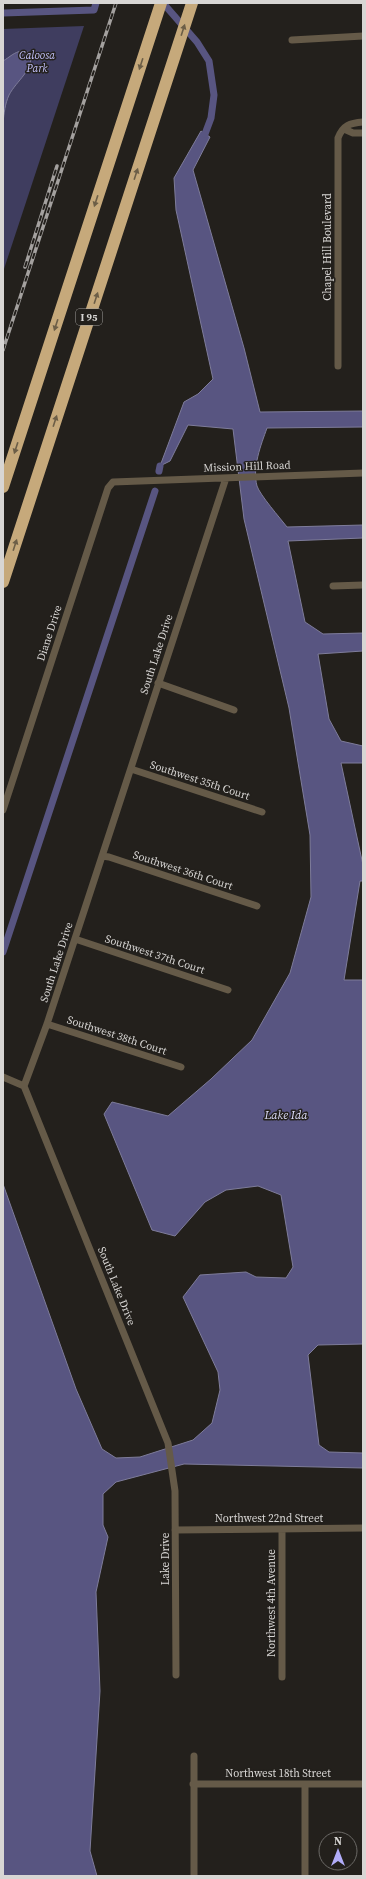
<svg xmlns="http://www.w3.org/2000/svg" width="366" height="1879" viewBox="0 0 366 1879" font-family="'Source Serif 4',serif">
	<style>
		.green { fill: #3f3d5f }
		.water { fill: #585581; stroke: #7e7c9a }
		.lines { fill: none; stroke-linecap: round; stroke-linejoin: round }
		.canal { stroke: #585581; stroke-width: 7 }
		.minor { stroke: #655a48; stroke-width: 7 }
		.motorway { stroke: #c6a97b; stroke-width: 12 }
		.rail-casing { stroke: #a4a19f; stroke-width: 3.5 }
		.rail { stroke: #23201c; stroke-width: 2; stroke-dasharray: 6; stroke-linecap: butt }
		.oneway { fill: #6c5e47 }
		.labels { text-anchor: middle; stroke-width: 3; stroke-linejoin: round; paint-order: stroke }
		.shield { fill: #23201c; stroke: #a29f9d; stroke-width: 1 }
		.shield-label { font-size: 10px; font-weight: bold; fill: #d8d6d4 }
		.park-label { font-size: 11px; font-style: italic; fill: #c4c2fc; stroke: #23201c }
		.street-label { font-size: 11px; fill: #d8d6d4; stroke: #23201c }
		.water-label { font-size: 12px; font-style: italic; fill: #dcdbf8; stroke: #23201c }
	</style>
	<rect width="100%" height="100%" fill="#23201c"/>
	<path class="green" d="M 84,26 L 3,272 L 3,29 Z"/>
	<path class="water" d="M 22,51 L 31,53 C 33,71 17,80 9,95 C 5,104 4,113 3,123 L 3,61 C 10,57 14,52 22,51 Z
		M 201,131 L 210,137 L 193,170 L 244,348 L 260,412 L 363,411 L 363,427 L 267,428 C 261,445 252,467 257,486 C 260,495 280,518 287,527 L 363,525 L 363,538 L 288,541 L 305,622 L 323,634 L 363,633 L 363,651 L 318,654 L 329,719 L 341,741 L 363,746 L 363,763 L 341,763 L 363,865 L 363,881 L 360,881 L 344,980 L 363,980 L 363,1344 L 318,1345 L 308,1355 L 319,1445 L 329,1452 L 363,1453 L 363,1468 L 184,1464 L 116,1482 L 103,1494 L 103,1525 L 108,1537 L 96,1592 L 100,1691 L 90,1851 L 97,1876 L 3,1876 L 3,1184 L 76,1389 L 102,1449 L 116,1458 L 140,1457 L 193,1440 L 212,1423 L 220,1390 L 218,1372 L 183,1297 L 200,1275 L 246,1272 L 256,1277 L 286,1278 L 293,1267 L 281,1195 L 258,1186 L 226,1190 L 205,1202 L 175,1236 L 152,1230 L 104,1114 L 112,1102 L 168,1116 L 211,1079 L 252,1040 L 290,973 L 311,897 L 310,835 L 289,708 L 244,519 L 233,429 L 188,425 L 170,461 L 160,466 L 184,402 L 198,394 L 213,379 L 176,210 L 174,178 Z"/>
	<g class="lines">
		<path class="canal" d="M 163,3 L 197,42 L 209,61 L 214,95 L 211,118 L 205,134
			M 3,13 L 94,10 L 96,3
			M 159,471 L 160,466
			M 3,952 L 155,491"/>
		<path class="minor" d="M 292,40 L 363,36
			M 344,129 L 353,133 L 363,133
			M 338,366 L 338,138 C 343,125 350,123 363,122
			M 333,586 L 363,585
			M 158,683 L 234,710
			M 131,769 L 262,812
			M 3,810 L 108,488 L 113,482 L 363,473
			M 102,856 L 109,857 L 257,906
			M 75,939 L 228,990
			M 47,1024 L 181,1067
			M 3,1077 L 24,1086
			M 282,1529 L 282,1677
			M 175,1530 L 363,1528
			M 176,1675 L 175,1491 L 168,1443 L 24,1086 L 47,1024 L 226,478
			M 194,1756 L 194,1876
			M 193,1784 L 363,1784
			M 305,1784 L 305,1876"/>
		<path class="motorway" d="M 3,487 L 161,3
			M 3,582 L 192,3"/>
		<defs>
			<path id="rail" d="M 25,267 L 57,166
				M 3,350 L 116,3"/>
		</defs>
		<use href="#rail" class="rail-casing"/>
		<use href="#rail" class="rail"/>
	</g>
	<defs><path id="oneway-solid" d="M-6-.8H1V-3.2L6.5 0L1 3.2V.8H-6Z"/></defs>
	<g class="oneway">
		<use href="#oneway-solid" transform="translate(183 30) rotate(-72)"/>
		<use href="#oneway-solid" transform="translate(141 64) rotate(108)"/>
		<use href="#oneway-solid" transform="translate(136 174) rotate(-72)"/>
		<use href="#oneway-solid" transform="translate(96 201) rotate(108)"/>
		<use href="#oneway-solid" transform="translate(96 298) rotate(-72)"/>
		<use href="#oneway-solid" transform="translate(56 325) rotate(108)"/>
		<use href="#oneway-solid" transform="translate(55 421) rotate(-72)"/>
		<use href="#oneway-solid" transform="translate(16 448) rotate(108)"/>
		<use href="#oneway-solid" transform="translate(15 545) rotate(-72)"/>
	</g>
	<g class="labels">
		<rect class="shield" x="76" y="309" width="26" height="16" rx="3"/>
		<g class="shield-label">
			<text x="89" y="321">I 95</text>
		</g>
		<g class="park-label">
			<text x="37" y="59">Caloosa<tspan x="37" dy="13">Park</tspan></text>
		</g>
		<g class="street-label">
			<text transform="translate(327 247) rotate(-90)" y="4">Chapel Hill Boulevard</text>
			<text transform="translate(247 466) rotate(-2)" y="4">Mission Hill Road</text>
			<text transform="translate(49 633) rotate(-72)" y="4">Diane Drive</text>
			<text transform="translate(156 654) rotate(-72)" y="4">South Lake Drive</text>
			<text transform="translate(200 780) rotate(18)" y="4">Southwest 35th Court</text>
			<text transform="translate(183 870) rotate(18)" y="4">Southwest 36th Court</text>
			<text transform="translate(155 954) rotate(18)" y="4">Southwest 37th Court</text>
			<text transform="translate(56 962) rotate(-72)" y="4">South Lake Drive</text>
			<text transform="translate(117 1035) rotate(18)" y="4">Southwest 38th Court</text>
			<text transform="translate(117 1286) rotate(68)" y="4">South Lake Drive</text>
			<text x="269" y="1522">Northwest 22nd Street</text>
			<text transform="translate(165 1559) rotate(-90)" y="4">Lake Drive</text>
			<text transform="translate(271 1603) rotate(-90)" y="4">Northwest 4th Avenue</text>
			<text x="278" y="1777">Northwest 18th Street</text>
		</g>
		<g class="water-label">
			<text x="286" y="1119">Lake Ida</text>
		</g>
	</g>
	<rect width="366" height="1879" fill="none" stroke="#d8d6d4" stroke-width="8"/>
	<g transform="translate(338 1851)"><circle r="19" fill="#23201c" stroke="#6b6966"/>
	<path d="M0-3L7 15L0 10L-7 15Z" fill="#b2adf9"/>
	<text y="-6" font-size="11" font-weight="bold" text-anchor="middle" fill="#d8d6d4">N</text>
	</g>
</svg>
